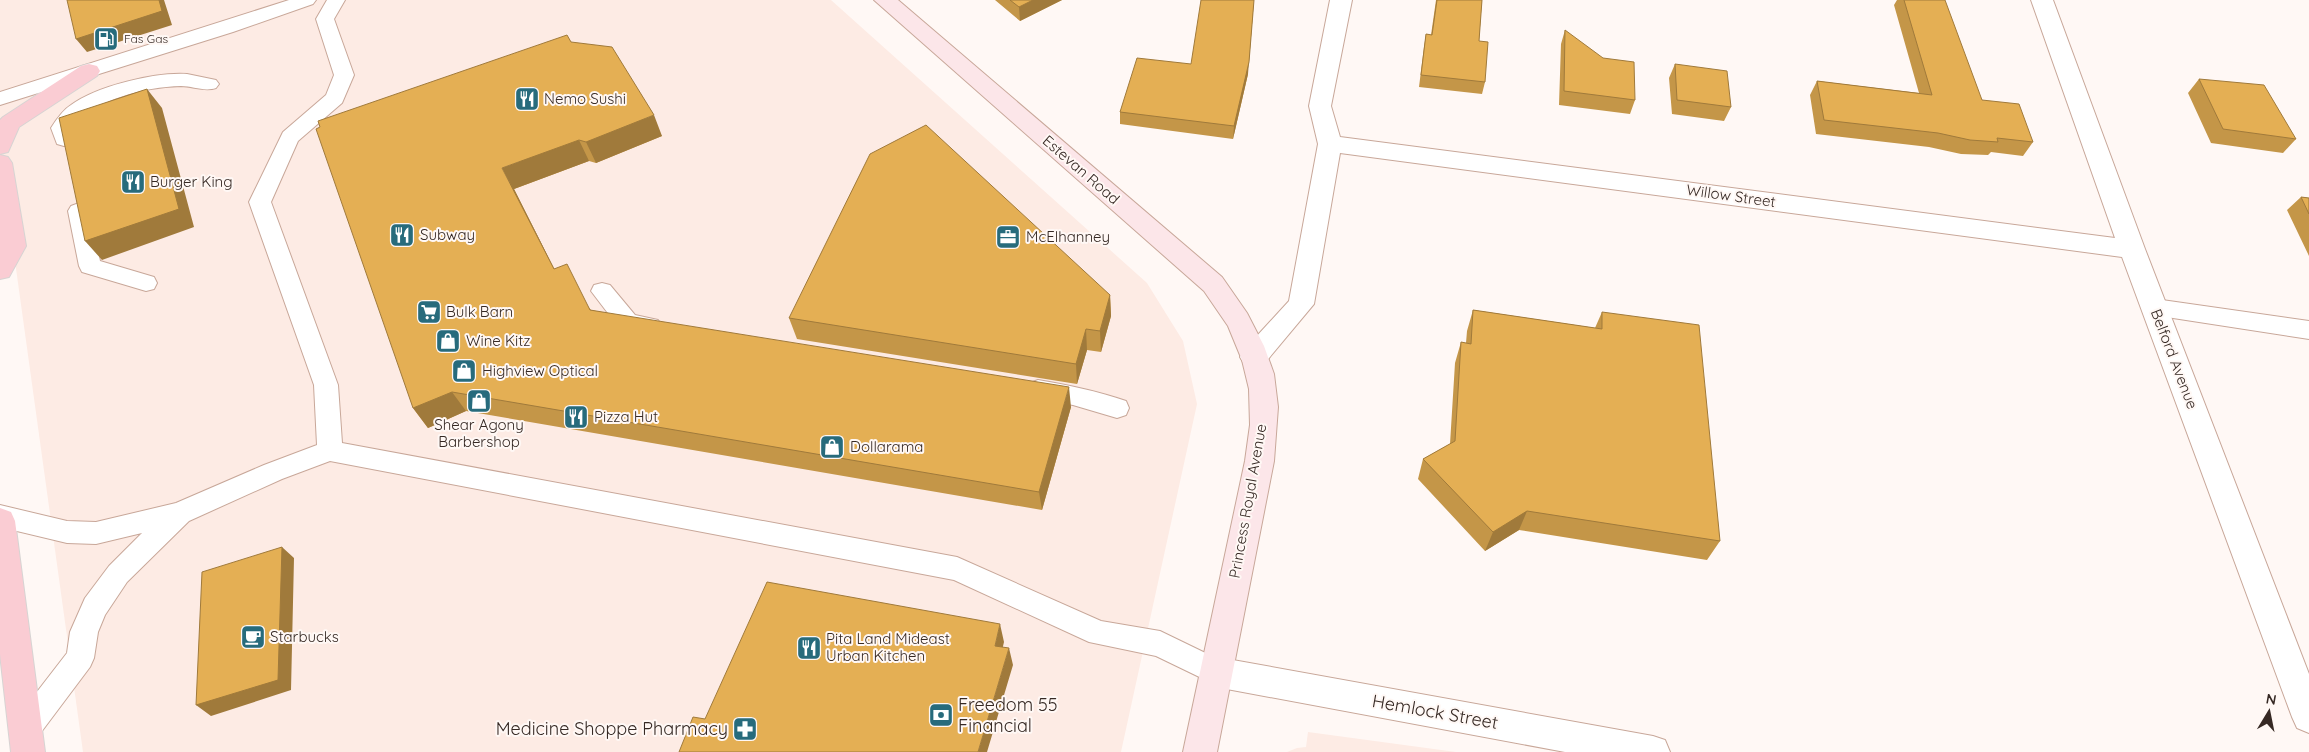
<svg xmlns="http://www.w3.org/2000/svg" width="2309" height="752" viewBox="0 0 2309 752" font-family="Quicksand,sans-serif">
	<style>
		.built { fill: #fdebe4 }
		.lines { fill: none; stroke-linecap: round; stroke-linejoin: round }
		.lane-casing { stroke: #c8a799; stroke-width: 2 }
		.street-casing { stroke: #c8a799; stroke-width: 2 }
		.secondary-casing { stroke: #c8a799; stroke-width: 2 }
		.primary-casing { stroke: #d7d4d3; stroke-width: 2 }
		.lane { fill: #fff; fill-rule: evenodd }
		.street { fill: #fff; fill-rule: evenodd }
		.secondary { fill: #fce6e9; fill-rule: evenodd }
		.primary { fill: #faccd3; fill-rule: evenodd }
		.wall { fill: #c49648 }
		.shaded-wall { fill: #a07a3b }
		.building { fill: #e4af54; stroke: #a07a3b }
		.labels { text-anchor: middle; stroke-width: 4; stroke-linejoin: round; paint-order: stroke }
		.far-poi-label { font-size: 12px; fill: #362924; stroke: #fff8f5; text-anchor: start }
		.poi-label { font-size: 15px; fill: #362924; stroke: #fff8f5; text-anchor: start }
		.street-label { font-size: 15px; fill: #362924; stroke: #fff8f5 }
		.near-poi-label { font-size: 18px; fill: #362924; stroke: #fff8f5; text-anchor: start }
		.near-street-label { font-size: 18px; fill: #362924; stroke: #fff8f5 }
	</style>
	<rect width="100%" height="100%" fill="#fff8f5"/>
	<path class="built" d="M 0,0 L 831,0 L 1147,283 L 1183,341 L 1197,404 L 1121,752 L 83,752 L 0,153 Z
		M 1308,732 L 1456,752 L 1287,752 L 1297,748 L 1306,747 Z"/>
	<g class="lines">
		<defs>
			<path id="lane" d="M 289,0 L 316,0 L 313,4 L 233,32 L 0,105 L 0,92 Z
				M 327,0 L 345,0 L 334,19 L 354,75 L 342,103 L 298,141 L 271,202 L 338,385 L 342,443 L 957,557 L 1101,621 L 1160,631 L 1226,663 L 1230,672 L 1226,681 L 1216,685 L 1156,656 L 1089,642 L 954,580 L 330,461 L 282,479 L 189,521 L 127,582 L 105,615 L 98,632 L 94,658 L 90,667 L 36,739 L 26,743 L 16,739 L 12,729 L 16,719 L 67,653 L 70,632 L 85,598 L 109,566 L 142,533 L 96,544 L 67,543 L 0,527 L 0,505 L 67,521 L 96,522 L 176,503 L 264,465 L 317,445 L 314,385 L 249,202 L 283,132 L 326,95 L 334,75 L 316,19 Z
				M 187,74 L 216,80 L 219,84 L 216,88 C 204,92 193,86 181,86 C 144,87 95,99 71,129 L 74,139 L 71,144 L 64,146 L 57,144 L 51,128 C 56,120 63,110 71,105 C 97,86 155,72 187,74 Z
				M 79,203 L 87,206 L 90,211 L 100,261 L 154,277 L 157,283 L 154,289 L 146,291 L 82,272 L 79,266 L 68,211 L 71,206 Z
				M 602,283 L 610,285 L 635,315 L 658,320 L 662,326 L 658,332 L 650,335 L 620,329 L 591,291 L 594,285 Z
				M 2155,299 L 2309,321 L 2309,339 L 2147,314 L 2144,308 L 2147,302 Z
				M 1038,380 C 1068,385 1097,391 1126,401 L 1129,408 L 1126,415 L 1117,418 L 1073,405 L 1030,397 L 1026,390 L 1030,383 Z"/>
			<path id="street" d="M 1330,0 L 1352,0 L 1331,106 L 1340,137 L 2115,238 L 2031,0 L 2053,0 L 2145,249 L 2309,674 L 2309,733 L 2297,728 L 2292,717 L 2122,257 L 1340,153 L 1314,304 L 1264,364 L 1254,368 L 1244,364 L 1240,357 L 1244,350 L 1289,301 L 1318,144 L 1309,106 Z
				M 1216,657 L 1653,736 L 1665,740 L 1670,752 L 1565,752 L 1216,687 L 1205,683 L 1200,672 L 1205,661 Z"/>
			<path id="secondary" d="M 874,0 L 898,0 L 1222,277 L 1247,313 L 1264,346 L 1274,374 L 1278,407 L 1274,461 L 1217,752 L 1183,752 L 1245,461 L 1250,425 L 1249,389 L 1242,360 L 1228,326 L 1204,291 Z"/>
			<path id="primary" d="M 89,64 L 97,66 L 100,71 L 97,76 L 19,127 L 8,152 L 0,154 L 0,120 L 3,117 L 81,66 Z
				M 0,155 L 8,157 L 12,163 L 26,246 L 9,277 L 0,279 Z
				M 0,508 L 11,512 L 15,521 L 45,752 L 11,752 L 0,654 Z"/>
		</defs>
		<use href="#lane" class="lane-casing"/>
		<use href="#street" class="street-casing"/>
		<use href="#secondary" class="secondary-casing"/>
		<use href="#primary" class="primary-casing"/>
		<use href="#lane" class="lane"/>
		<use href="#street" class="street"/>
		<use href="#secondary" class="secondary"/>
		<use href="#primary" class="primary"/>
	</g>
	<path class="wall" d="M 995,0 L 1062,0 L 1020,21 Z
		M 1436,0 L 1482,0 L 1479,41 L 1485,82 L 1482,94 L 1419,87 L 1424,47 L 1426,34 L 1431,35 Z
		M 1897,0 L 1904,0 L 1982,100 L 2033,142 L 2023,156 L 1991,152 L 1988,155 L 1961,154 L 1929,147 L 1816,134 L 1810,95 L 1817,81 L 1919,93 L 1894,5 Z
		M 1565,30 L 1635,100 L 1630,114 L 1559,105 L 1561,44 Z
		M 571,42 L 662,136 L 596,163 L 589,161 L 514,189 L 554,269 L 591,310 L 1071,407 L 1042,510 L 466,411 L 428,428 L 413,408 Z
		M 1675,64 L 1731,107 L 1724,121 L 1672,114 L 1669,78 Z
		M 1248,74 L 1233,139 L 1120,124 L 1120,112 Z
		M 2199,79 L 2296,139 L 2283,153 L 2211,143 L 2188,93 Z
		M 2301,197 L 2309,198 L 2309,256 L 2287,210 Z
		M 1110,295 L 1111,316 L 1101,352 L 1087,350 L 1077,384 L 797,339 L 789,318 Z
		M 1473,310 L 1595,328 L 1602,312 L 1720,541 L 1707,560 L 1519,530 L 1485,551 L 1418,479 L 1423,459 L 1450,444 L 1455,363 L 1461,342 L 1466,343 L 1467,331 Z"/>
	<path class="shaded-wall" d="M 159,0 L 164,0 L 172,25 L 87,52 L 76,39 Z
		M 1033,0 L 1062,0 L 1020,21 L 1019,7 Z
		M 1254,0 L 1248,74 L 1233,139 L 1234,126 Z
		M 147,89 L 162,108 L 194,227 L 102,260 L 85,241 Z
		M 654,115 L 662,136 L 596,163 L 586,142 Z
		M 579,140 L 589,161 L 514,189 L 565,290 L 502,168 Z
		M 1110,295 L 1111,316 L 1101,352 L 1100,331 Z
		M 1086,329 L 1087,350 L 1077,384 L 1076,364 Z
		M 1069,387 L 1071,407 L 1042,510 L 1039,492 Z
		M 452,392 L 466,411 L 428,428 L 413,408 Z
		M 1527,511 L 1519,530 L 1485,551 L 1493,532 Z
		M 282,547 L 294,558 L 291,690 L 211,716 L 196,705 Z
		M 1000,624 L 1004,642 L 999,663 L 995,646 Z
		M 1009,648 L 1013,665 L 987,752 L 978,752 Z"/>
	<path class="building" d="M 67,0 L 159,0 L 162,11 L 76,39 Z
		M 1010,0 L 1033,0 L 1019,7 Z
		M 1201,0 L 1254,0 L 1249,62 L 1234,126 L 1120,112 L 1137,58 L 1191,64 Z
		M 1437,0 L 1482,0 L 1479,41 L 1488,42 L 1485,82 L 1421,75 L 1426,34 L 1432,35 Z
		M 1904,0 L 1945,0 L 1982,100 L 2019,104 L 2033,142 L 1997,138 L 1998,142 L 1970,140 L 1938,133 L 1824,120 L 1817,81 L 1932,95 Z
		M 1565,30 L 1603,58 L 1634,62 L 1635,100 L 1564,91 Z
		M 567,35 L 571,42 L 612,47 L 654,115 L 586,142 L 579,140 L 502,168 L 554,269 L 567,264 L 590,310 L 1069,387 L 1039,492 L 452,392 L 413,408 L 316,129 L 320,127 L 318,121 Z
		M 1675,64 L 1727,71 L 1731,107 L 1677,100 Z
		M 2199,79 L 2264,85 L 2296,139 L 2223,129 Z
		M 147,89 L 179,209 L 85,241 L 59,118 Z
		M 926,125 L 1110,295 L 1100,331 L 1086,329 L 1076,364 L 789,318 L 870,154 Z
		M 2301,197 L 2309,198 L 2309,214 Z
		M 1473,310 L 1602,329 L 1602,312 L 1699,325 L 1720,541 L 1527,511 L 1493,532 L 1423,459 L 1455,441 L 1461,342 L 1471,344 Z
		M 282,547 L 278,680 L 196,705 L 202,572 Z
		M 767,582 L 1000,624 L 995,646 L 1009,648 L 978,752 L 679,752 L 693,717 L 705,719 Z"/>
	<defs>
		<symbol id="fuel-square" viewBox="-11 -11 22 22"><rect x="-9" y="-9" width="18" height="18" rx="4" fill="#276b7c" stroke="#fff8f5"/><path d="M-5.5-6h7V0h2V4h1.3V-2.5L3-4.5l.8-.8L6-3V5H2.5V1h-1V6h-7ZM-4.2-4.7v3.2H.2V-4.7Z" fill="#fff"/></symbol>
		<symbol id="restaurant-square" viewBox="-11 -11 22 22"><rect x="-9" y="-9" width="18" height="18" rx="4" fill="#276b7c" stroke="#fff8f5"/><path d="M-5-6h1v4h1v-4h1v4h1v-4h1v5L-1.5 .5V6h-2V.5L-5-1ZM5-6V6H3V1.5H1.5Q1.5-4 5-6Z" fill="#fff"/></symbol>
		<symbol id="office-square" viewBox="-11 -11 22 22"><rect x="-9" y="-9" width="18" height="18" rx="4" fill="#276b7c" stroke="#fff8f5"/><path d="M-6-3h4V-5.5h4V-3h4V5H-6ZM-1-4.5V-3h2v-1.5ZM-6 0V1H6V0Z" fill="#fff"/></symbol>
		<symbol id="supermarket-square" viewBox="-11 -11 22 22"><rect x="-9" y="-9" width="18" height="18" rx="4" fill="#276b7c" stroke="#fff8f5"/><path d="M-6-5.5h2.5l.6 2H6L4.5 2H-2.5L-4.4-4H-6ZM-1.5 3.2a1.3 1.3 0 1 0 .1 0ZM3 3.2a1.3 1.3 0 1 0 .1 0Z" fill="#fff"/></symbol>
		<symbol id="shop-square" viewBox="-11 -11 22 22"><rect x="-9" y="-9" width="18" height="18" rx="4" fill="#276b7c" stroke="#fff8f5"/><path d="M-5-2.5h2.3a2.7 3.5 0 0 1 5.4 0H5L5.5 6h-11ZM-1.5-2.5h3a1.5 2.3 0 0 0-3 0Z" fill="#fff"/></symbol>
		<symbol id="cafe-square" viewBox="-11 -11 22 22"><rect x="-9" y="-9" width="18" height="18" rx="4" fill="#276b7c" stroke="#fff8f5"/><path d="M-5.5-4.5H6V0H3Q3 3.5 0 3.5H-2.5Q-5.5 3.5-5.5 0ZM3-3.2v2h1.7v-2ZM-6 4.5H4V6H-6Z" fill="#fff"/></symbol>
		<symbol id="bank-square" viewBox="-11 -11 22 22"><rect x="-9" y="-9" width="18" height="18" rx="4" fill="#276b7c" stroke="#fff8f5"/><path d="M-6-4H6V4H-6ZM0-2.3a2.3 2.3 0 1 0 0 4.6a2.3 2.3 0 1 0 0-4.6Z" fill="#fff"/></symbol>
		<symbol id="pharmacy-square" viewBox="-11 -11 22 22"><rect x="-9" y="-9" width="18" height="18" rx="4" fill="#276b7c" stroke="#fff8f5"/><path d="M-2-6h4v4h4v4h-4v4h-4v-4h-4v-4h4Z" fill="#fff"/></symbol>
	</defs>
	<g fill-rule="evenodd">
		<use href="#fuel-square" x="92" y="25" width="28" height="28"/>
		<use href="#restaurant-square" x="513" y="85" width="28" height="28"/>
		<use href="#restaurant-square" x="119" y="168" width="28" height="28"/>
		<use href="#restaurant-square" x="388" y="221" width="28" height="28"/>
		<use href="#office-square" x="994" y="223" width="28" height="28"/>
		<use href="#supermarket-square" x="415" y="298" width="28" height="28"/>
		<use href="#shop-square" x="434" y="327" width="28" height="28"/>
		<use href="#shop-square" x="450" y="357" width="28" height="28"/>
		<use href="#shop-square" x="465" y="387" width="28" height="28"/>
		<use href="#restaurant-square" x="562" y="403" width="28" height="28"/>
		<use href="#shop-square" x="818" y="433" width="28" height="28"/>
		<use href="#cafe-square" x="239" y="623" width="28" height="28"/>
		<use href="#restaurant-square" x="795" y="634" width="28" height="28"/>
		<use href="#bank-square" x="927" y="701" width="28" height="28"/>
		<use href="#pharmacy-square" x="731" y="715" width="28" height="28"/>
	</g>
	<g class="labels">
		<g class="far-poi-label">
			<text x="124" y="43">Fas Gas</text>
		</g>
		<g class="poi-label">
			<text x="544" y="104">Nemo Sushi</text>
			<text x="150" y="187">Burger King</text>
			<text x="420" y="240">Subway</text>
			<text x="1026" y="242">McElhanney</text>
			<text x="446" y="317">Bulk Barn</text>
			<text x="466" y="346">Wine Kitz</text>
			<text x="482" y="376">Highview Optical</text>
			<text x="594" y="422">Pizza Hut</text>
			<text x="479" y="430" text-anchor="middle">Shear Agony<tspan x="479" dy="17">Barbershop</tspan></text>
			<text x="850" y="452">Dollarama</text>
			<text x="270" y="642">Starbucks</text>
			<text x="826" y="644">Pita Land Mideast<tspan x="826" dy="17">Urban Kitchen</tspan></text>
		</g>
		<g class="street-label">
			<text transform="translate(1081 170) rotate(41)" y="5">Estevan Road</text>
			<text transform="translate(1731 196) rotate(8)" y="5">Willow Street</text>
			<text transform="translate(2174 359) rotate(69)" y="5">Belford Avenue</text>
			<text transform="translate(1248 501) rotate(-80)" y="5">Princess Royal Avenue</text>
		</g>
		<g class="near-poi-label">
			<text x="958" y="711">Freedom 55<tspan x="958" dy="21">Financial</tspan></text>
			<text x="728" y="735" text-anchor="end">Medicine Shoppe Pharmacy</text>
		</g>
		<g class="near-street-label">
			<text transform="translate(1435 712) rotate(10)" y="6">Hemlock Street</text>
		</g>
	</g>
	<g transform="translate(2269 712) rotate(10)" stroke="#fff8f5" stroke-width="4" paint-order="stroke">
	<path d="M0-4L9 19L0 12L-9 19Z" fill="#362924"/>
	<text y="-8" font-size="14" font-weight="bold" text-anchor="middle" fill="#362924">N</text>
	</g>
</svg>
